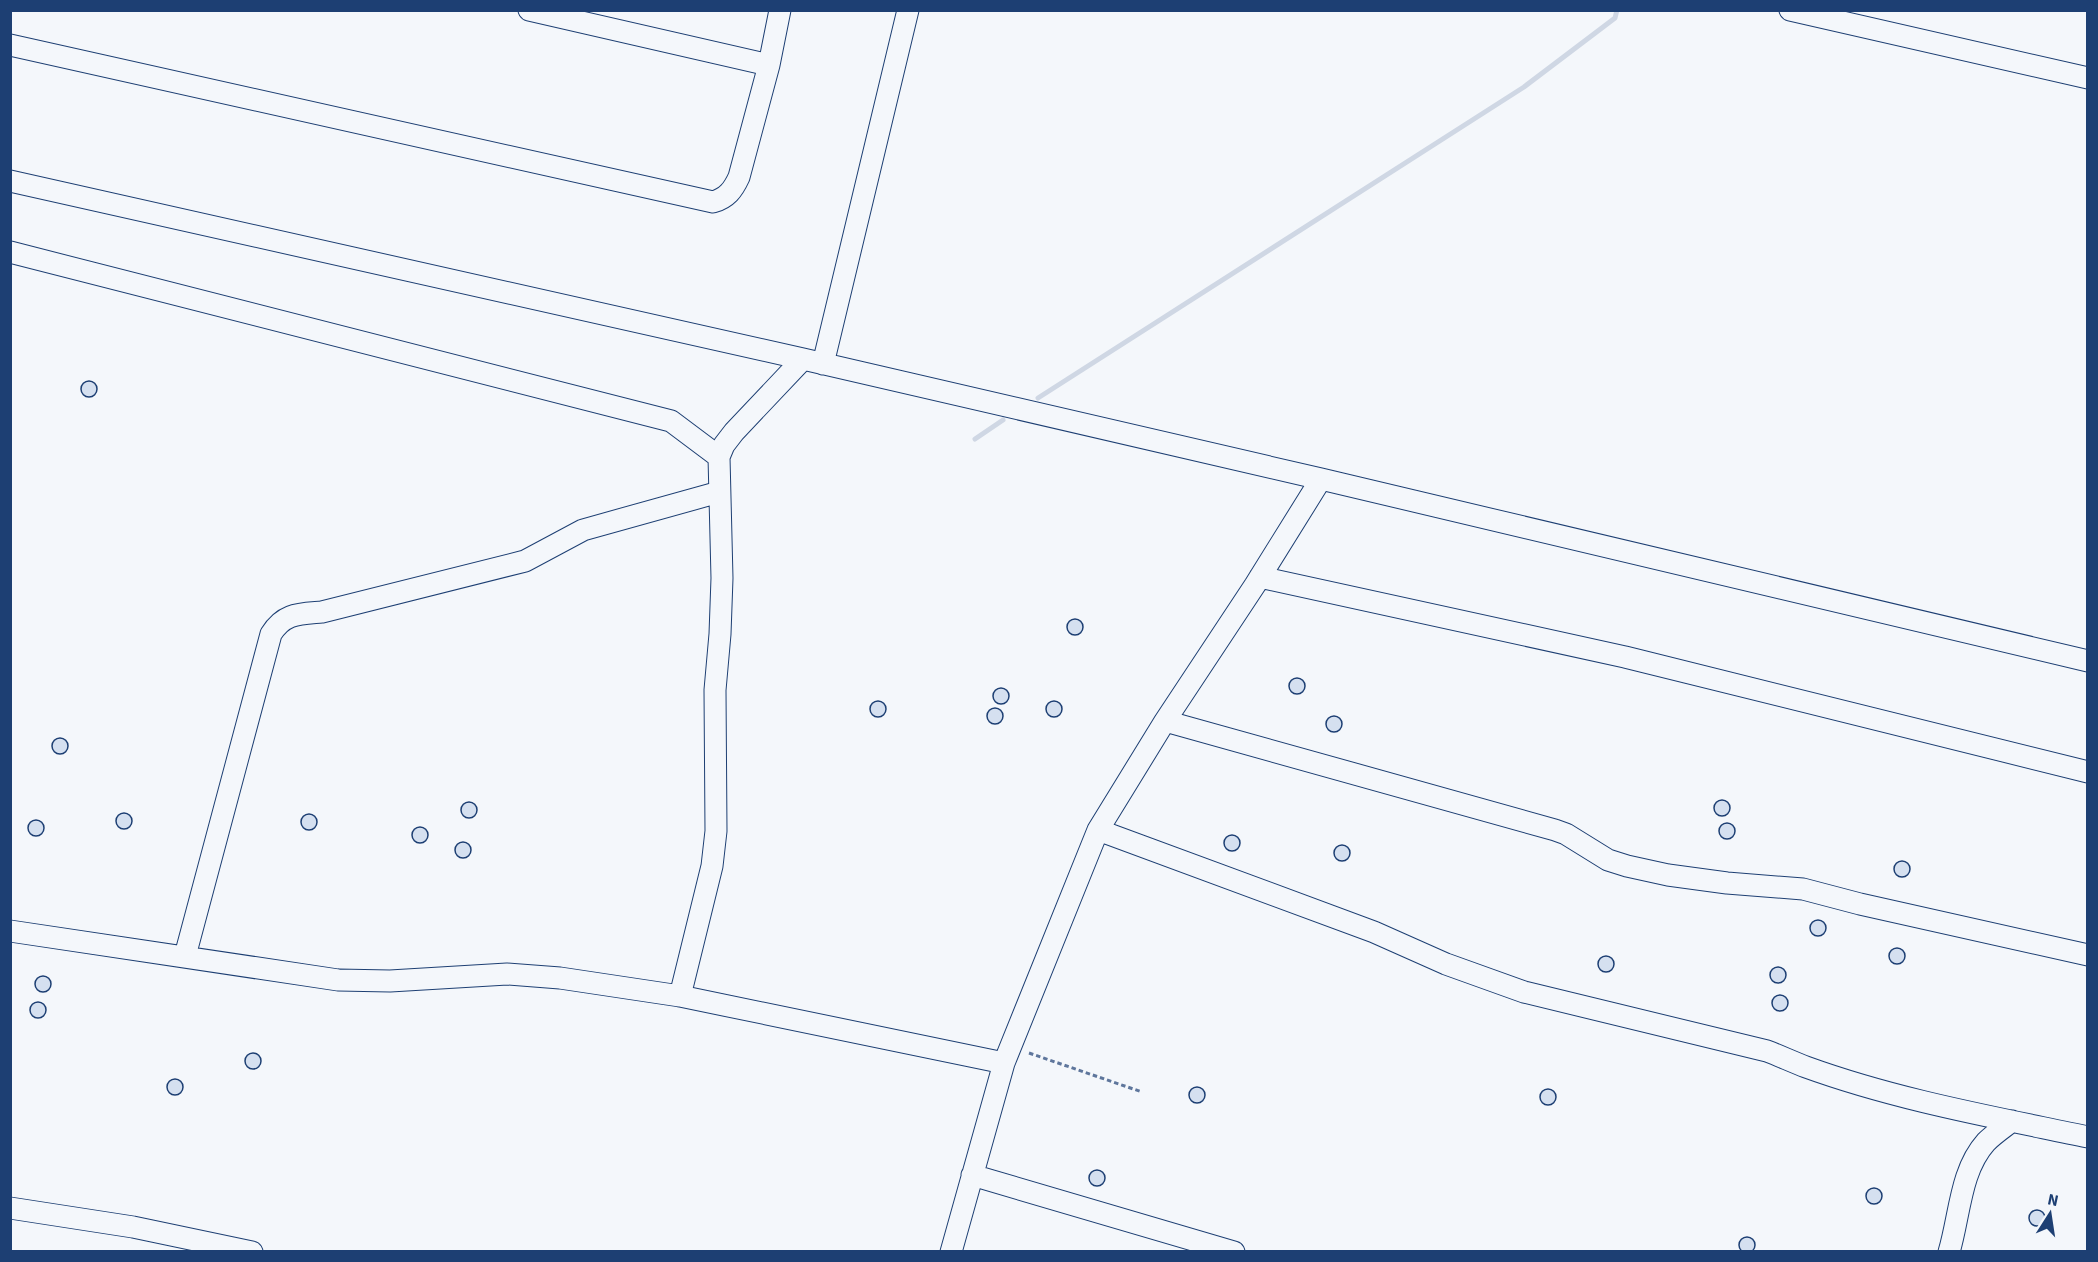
<svg xmlns="http://www.w3.org/2000/svg" width="2098" height="1262" viewBox="0 0 2098 1262" font-family="'Source Sans 3',sans-serif">
	<style>
		.lines { fill: none; stroke-linecap: round; stroke-linejoin: round }
		.stream { stroke: #cfd7e4; stroke-width: 5 }
		.building { fill: #d5e0f0; stroke: #1d3f73; stroke-width: 1.5 }
		.minor-casing { stroke: #1d3f73; stroke-width: 23 }
		.path { stroke: #5e769c; stroke-width: 3; stroke-dasharray: 4.5 3; stroke-linecap: butt }
		.minor { stroke: #f4f7fb; stroke-width: 21 }
	</style>
	<rect width="100%" height="100%" fill="#f4f7fb"/>
	<g class="lines">
		<path class="stream" d="M 1038,398 L 1524,87 L 1615,18 L 1617,10
			M 975,439 L 1003,420"/>
	</g>
	<path class="building" d="M81 389a8 8 0 1 1 16 0a8 8 0 1 1-16 0Z
		M1067 627a8 8 0 1 1 16 0a8 8 0 1 1-16 0Z
		M1289 686a8 8 0 1 1 16 0a8 8 0 1 1-16 0Z
		M993 696a8 8 0 1 1 16 0a8 8 0 1 1-16 0Z
		M1046 709a8 8 0 1 1 16 0a8 8 0 1 1-16 0Z
		M870 709a8 8 0 1 1 16 0a8 8 0 1 1-16 0Z
		M987 716a8 8 0 1 1 16 0a8 8 0 1 1-16 0Z
		M1326 724a8 8 0 1 1 16 0a8 8 0 1 1-16 0Z
		M52 746a8 8 0 1 1 16 0a8 8 0 1 1-16 0Z
		M1714 808a8 8 0 1 1 16 0a8 8 0 1 1-16 0Z
		M461 810a8 8 0 1 1 16 0a8 8 0 1 1-16 0Z
		M116 821a8 8 0 1 1 16 0a8 8 0 1 1-16 0Z
		M301 822a8 8 0 1 1 16 0a8 8 0 1 1-16 0Z
		M28 828a8 8 0 1 1 16 0a8 8 0 1 1-16 0Z
		M1719 831a8 8 0 1 1 16 0a8 8 0 1 1-16 0Z
		M412 835a8 8 0 1 1 16 0a8 8 0 1 1-16 0Z
		M1224 843a8 8 0 1 1 16 0a8 8 0 1 1-16 0Z
		M455 850a8 8 0 1 1 16 0a8 8 0 1 1-16 0Z
		M1334 853a8 8 0 1 1 16 0a8 8 0 1 1-16 0Z
		M1894 869a8 8 0 1 1 16 0a8 8 0 1 1-16 0Z
		M1810 928a8 8 0 1 1 16 0a8 8 0 1 1-16 0Z
		M1889 956a8 8 0 1 1 16 0a8 8 0 1 1-16 0Z
		M1598 964a8 8 0 1 1 16 0a8 8 0 1 1-16 0Z
		M1770 975a8 8 0 1 1 16 0a8 8 0 1 1-16 0Z
		M35 984a8 8 0 1 1 16 0a8 8 0 1 1-16 0Z
		M1772 1003a8 8 0 1 1 16 0a8 8 0 1 1-16 0Z
		M30 1010a8 8 0 1 1 16 0a8 8 0 1 1-16 0Z
		M245 1061a8 8 0 1 1 16 0a8 8 0 1 1-16 0Z
		M167 1087a8 8 0 1 1 16 0a8 8 0 1 1-16 0Z
		M1189 1095a8 8 0 1 1 16 0a8 8 0 1 1-16 0Z
		M1540 1097a8 8 0 1 1 16 0a8 8 0 1 1-16 0Z
		M1089 1178a8 8 0 1 1 16 0a8 8 0 1 1-16 0Z
		M1866 1196a8 8 0 1 1 16 0a8 8 0 1 1-16 0Z
		M2029 1218a8 8 0 1 1 16 0a8 8 0 1 1-16 0Z
		M1739 1245a8 8 0 1 1 16 0a8 8 0 1 1-16 0Z"/>
	<g class="lines">
		<defs>
			<path id="minor" d="M 529,10 L 769,65
				M 1790,10 L 2088,78
				M 10,45 L 713,202 C 727,198 733,190 739,177 L 769,65 L 780,10
				M 10,181 L 803,359 L 1321,479 L 2088,661
				M 10,252 L 671,421 L 719,457
				M 823,364 L 908,10
				M 1260,577 L 1625,657 L 2088,772
				M 1165,721 L 1555,830 L 1566,834 L 1608,860 L 1627,866 L 1668,875 L 1727,883 L 1803,889 L 1860,904 L 2088,955
				M 1098,830 L 1374,932 L 1446,964 L 1524,992 L 1767,1051 C 1780,1056 1793,1062 1806,1067 C 1897,1100 1993,1117 2088,1137
				M 10,931 L 338,980 L 390,981 L 507,974 L 560,978 L 680,996 L 1004,1063
				M 185,956 L 271,634 C 284,613 299,614 322,612 L 525,561 L 583,530 L 719,492
				M 680,996 L 712,866 L 716,831 L 715,690 L 720,634 L 722,578 L 719,457 L 724,445 L 734,432 L 803,359
				M 972,1175 L 1234,1252
				M 10,1208 L 133,1227 L 252,1252
				M 951,1252 L 1004,1063 L 1098,830 L 1165,721 L 1255,585 L 1321,479
				M 1949,1252 C 1960,1215 1960,1171 1986,1142 C 1994,1134 2003,1128 2012,1121"/>
		</defs>
		<use href="#minor" class="minor-casing"/>
		<path class="path" d="M 1029,1053 L 1142,1092"/>
		<use href="#minor" class="minor"/>
	</g>
	<rect width="2098" height="1262" fill="none" stroke="#1d3f73" stroke-width="24"/>
	<g transform="translate(2050 1214) rotate(12)" stroke="#f4f7fb" stroke-width="4.5" paint-order="stroke">
	<path d="M0-4.5L10 22L0 15L-10 22Z" fill="#1d3f73"/>
	<text y="-9" font-size="16" font-weight="bold" text-anchor="middle" fill="#1d3f73">N</text>
	</g>
</svg>
